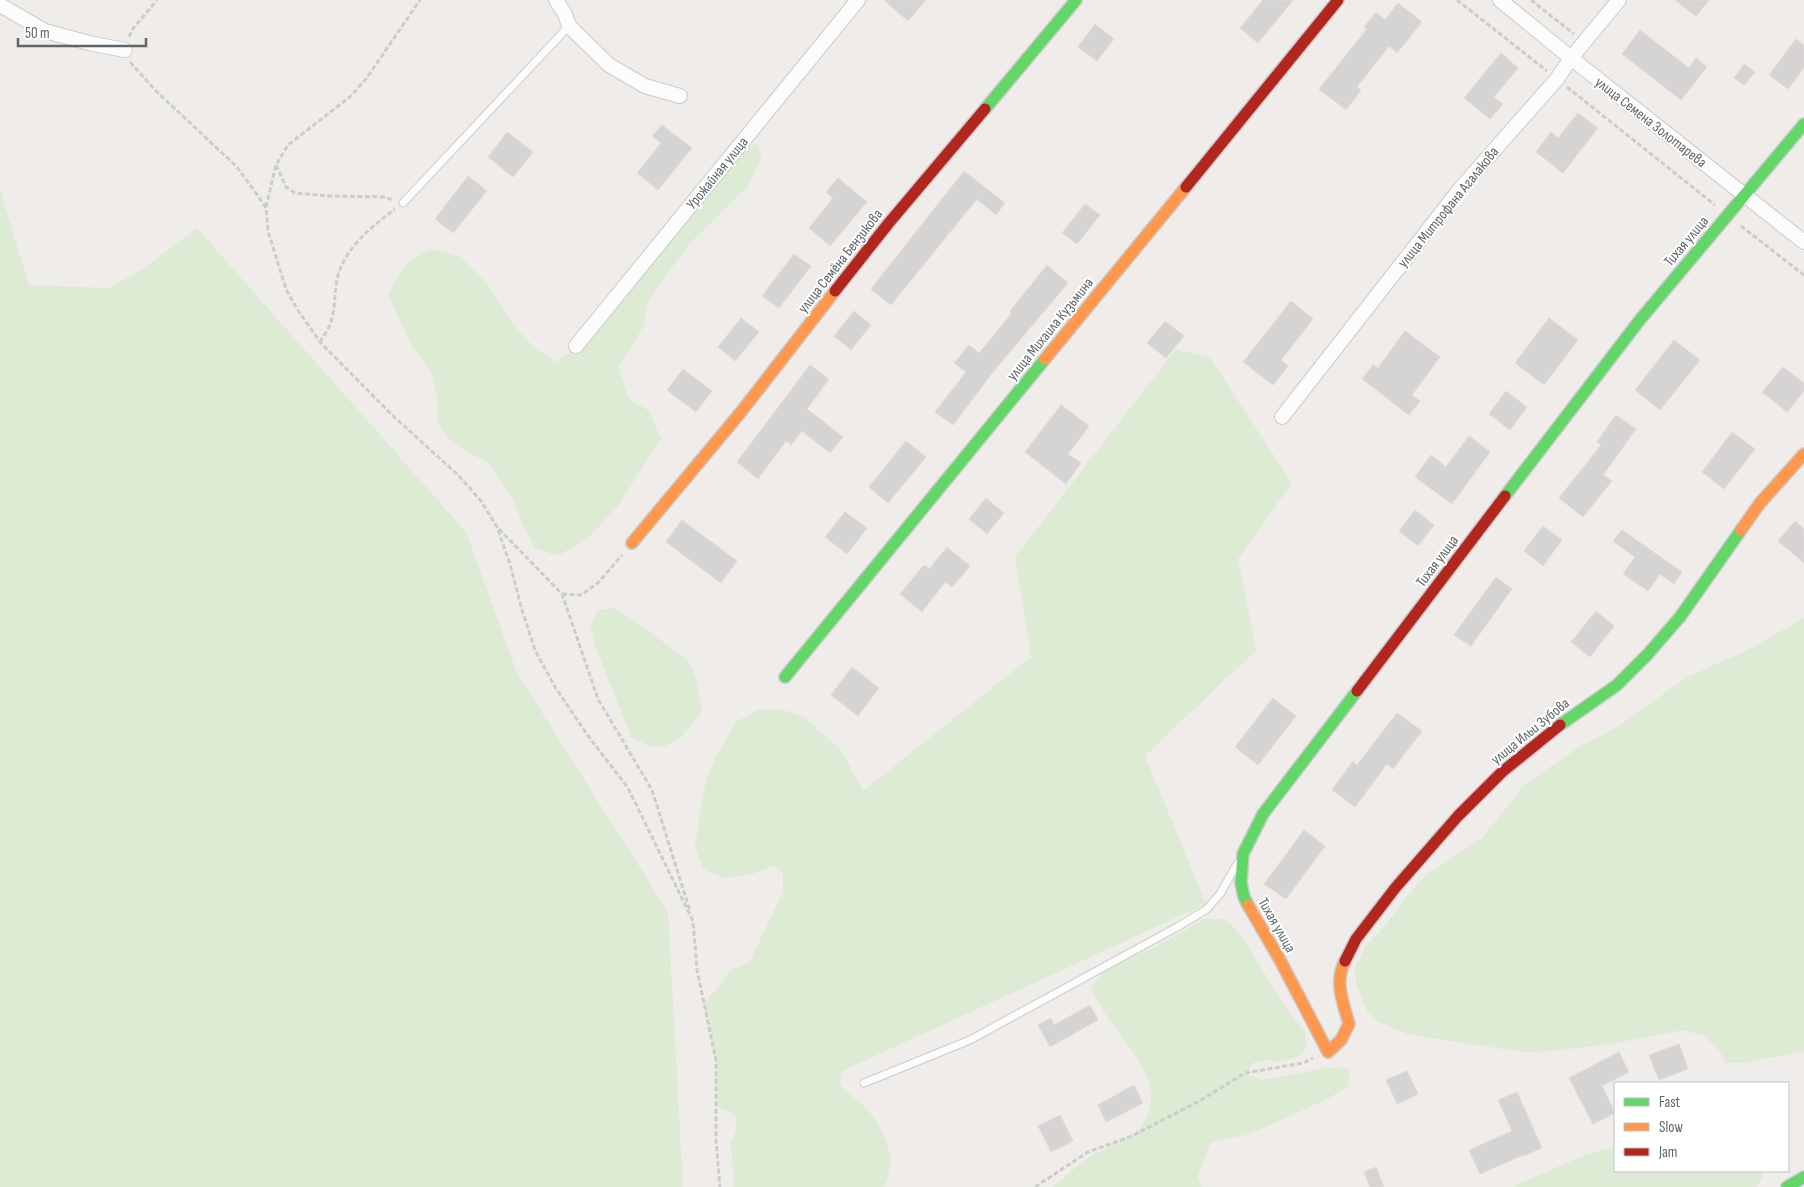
<svg xmlns="http://www.w3.org/2000/svg" width="1804" height="1187" viewBox="0 0 1804 1187" font-family="'Sofia Sans Condensed',sans-serif">
	<style>
		.green { fill: #deebd4 }
		.building { fill: #d6d4d3; stroke: #dedad8 }
		.lines { fill: none; stroke-linecap: round; stroke-linejoin: round }
		.lane-casing { stroke: #cacbca; stroke-width: 9 }
		.street-casing { stroke: #cacbca; stroke-width: 16 }
		.fast-casing { stroke: #cacaca; stroke-width: 14 }
		.slow-casing { stroke: #cacaca; stroke-width: 14 }
		.jam-casing { stroke: #cacaca; stroke-width: 14 }
		.path { stroke: #c9cec9; stroke-width: 3; stroke-dasharray: 5 2.5; stroke-linecap: butt }
		.lane { stroke: #fdfcfc; stroke-width: 7 }
		.street { stroke: #fdfcfc; stroke-width: 14 }
		.fast { stroke: #63d668; stroke-width: 11 }
		.slow { stroke: #ff974d; stroke-width: 11 }
		.jam { stroke: #b3261e; stroke-width: 11 }
		.labels { text-anchor: middle; stroke-width: 4; stroke-linejoin: round; paint-order: stroke }
		.street-label { font-size: 15px; fill: #5e6668; stroke: #fff }
	</style>
	<rect width="100%" height="100%" fill="#efece9"/>
	<path class="green" d="M 756,144 L 762,157 L 747,188 L 689,244 L 648,301 L 643,327 L 619,367 L 628,398 L 649,411 L 661,439 L 617,507 L 590,536 L 558,556 L 535,548 L 522,523 L 515,504 L 488,462 L 469,453 L 447,437 L 438,422 L 437,398 L 432,374 L 412,346 L 388,295 L 395,281 L 408,262 L 431,249 L 460,257 L 487,283 L 510,320 L 534,348 L 557,362 L 576,346 L 729,158 Z
		M 0,189 L 29,285 L 109,288 L 144,268 L 197,228 L 466,532 L 517,673 L 668,912 L 683,1187 L 0,1187 Z
		M 1176,349 L 1210,358 L 1292,483 L 1238,559 L 1256,650 L 1145,756 L 1206,904 L 842,1071 L 840,1084 C 847,1094 855,1097 863,1105 C 875,1117 891,1143 890,1160 C 890,1170 887,1178 884,1187 L 734,1187 L 731,1143 L 736,1130 L 737,1118 L 730,1112 L 716,1107 L 716,1060 L 704,1003 L 716,990 L 730,970 L 749,963 L 783,892 L 783,873 L 772,866 L 752,874 L 724,878 L 703,869 L 695,846 L 703,794 L 708,775 L 718,752 L 736,722 L 758,710 L 780,709 L 805,717 L 842,752 L 863,791 L 1031,657 L 1015,557 Z
		M 614,608 L 672,648 L 688,662 L 696,677 L 702,711 C 691,726 675,750 653,747 C 646,745 637,740 631,737 L 595,646 L 590,624 L 598,610 Z
		M 1804,618 L 1804,1051 L 1744,1063 L 1726,1063 L 1720,1052 L 1705,1036 L 1683,1030 L 1616,1043 L 1554,1051 L 1522,1052 L 1407,1034 L 1379,1022 L 1368,1013 L 1356,983 L 1355,968 L 1365,946 L 1385,926 L 1407,896 L 1427,875 L 1483,837 L 1524,785 L 1579,747 L 1616,728 L 1687,677 L 1748,650 Z
		M 1204,919 L 1222,919 L 1232,925 L 1244,940 L 1286,1008 L 1305,1032 L 1306,1048 L 1297,1057 L 1280,1062 L 1267,1060 L 1253,1063 L 1246,1074 L 1261,1080 L 1327,1068 L 1350,1069 L 1348,1086 L 1329,1098 L 1250,1134 L 1211,1142 L 1198,1176 L 1202,1187 L 1053,1187 C 1067,1176 1080,1162 1095,1154 C 1107,1147 1119,1144 1130,1136 C 1155,1119 1156,1090 1141,1065 C 1126,1038 1103,1017 1091,988 L 1101,975 L 1114,966 L 1155,947 Z
		M 1615,1146 L 1615,1171 L 1762,1171 L 1762,1178 L 1756,1187 L 1511,1187 L 1583,1156 Z"/>
	<path class="building" d="M 884,0 L 926,0 L 908,21 Z
		M 1263,0 L 1293,0 L 1258,43 L 1240,28 Z
		M 1675,0 L 1709,0 L 1696,16 Z
		M 1398,3 L 1422,22 L 1397,53 L 1389,46 L 1357,87 L 1361,90 L 1346,110 L 1319,89 L 1367,29 L 1364,27 L 1376,12 L 1385,20 Z
		M 1095,24 L 1114,39 L 1097,61 L 1078,47 Z
		M 1640,30 L 1689,68 L 1696,58 L 1707,67 L 1681,100 L 1622,54 Z
		M 1796,39 L 1804,45 L 1804,68 L 1788,89 L 1769,75 Z
		M 1501,53 L 1518,68 L 1494,97 L 1503,104 L 1490,119 L 1464,98 Z
		M 1744,64 L 1755,72 L 1744,85 L 1734,78 Z
		M 1578,113 L 1598,128 L 1563,173 L 1536,152 L 1551,132 L 1558,138 Z
		M 662,125 L 692,148 L 658,190 L 637,173 L 661,143 L 652,136 Z
		M 507,132 L 533,152 L 513,177 L 488,157 Z
		M 964,171 L 1005,203 L 996,215 L 977,199 L 891,305 L 871,289 Z
		M 468,176 L 487,191 L 453,233 L 435,219 Z
		M 838,178 L 867,202 L 830,246 L 809,228 L 833,198 L 826,192 Z
		M 1085,204 L 1100,215 L 1077,244 L 1062,233 Z
		M 794,254 L 811,266 L 779,308 L 762,296 Z
		M 1047,265 L 1068,283 L 993,372 L 953,425 L 935,412 L 966,372 L 954,363 L 969,345 L 979,353 L 1012,313 L 1010,311 Z
		M 1291,301 L 1313,319 L 1281,360 L 1288,366 L 1273,385 L 1243,362 Z
		M 854,311 L 871,325 L 851,350 L 834,336 Z
		M 741,318 L 759,332 L 735,361 L 718,347 Z
		M 1549,318 L 1578,340 L 1544,385 L 1515,363 Z
		M 1165,321 L 1184,336 L 1166,358 L 1147,343 Z
		M 1405,331 L 1440,357 L 1412,395 L 1420,401 L 1409,415 L 1362,379 L 1373,365 L 1378,368 Z
		M 1674,340 L 1700,360 L 1660,410 L 1635,390 Z
		M 810,365 L 829,379 L 807,409 L 843,437 L 830,453 L 802,431 L 791,445 L 786,441 L 758,479 L 737,462 Z
		M 1783,367 L 1804,383 L 1804,391 L 1787,412 L 1762,392 Z
		M 683,369 L 712,391 L 696,412 L 667,390 Z
		M 1506,391 L 1527,407 L 1510,430 L 1489,414 Z
		M 1061,405 L 1089,426 L 1068,454 L 1081,463 L 1066,484 L 1025,452 Z
		M 1616,415 L 1636,429 L 1603,475 L 1612,481 L 1583,517 L 1559,498 L 1601,445 L 1597,442 Z
		M 1732,432 L 1755,449 L 1724,489 L 1702,472 Z
		M 1469,436 L 1490,452 L 1452,504 L 1415,477 L 1431,455 L 1446,467 Z
		M 906,441 L 926,457 L 888,503 L 869,487 Z
		M 986,498 L 1004,513 L 987,534 L 969,519 Z
		M 1415,510 L 1434,525 L 1418,546 L 1399,531 Z
		M 845,512 L 867,528 L 847,554 L 825,537 Z
		M 682,520 L 737,561 L 721,583 L 666,542 Z
		M 1795,521 L 1804,529 L 1804,563 L 1778,541 Z
		M 1543,526 L 1562,540 L 1543,566 L 1524,551 Z
		M 1622,530 L 1682,572 L 1674,584 L 1660,574 L 1648,591 L 1623,574 L 1635,557 L 1613,541 Z
		M 947,547 L 970,566 L 952,587 L 945,582 L 922,612 L 900,594 L 924,565 L 929,569 Z
		M 1496,577 L 1512,589 L 1471,646 L 1454,635 Z
		M 1596,611 L 1614,626 L 1590,657 L 1571,642 Z
		M 852,667 L 879,688 L 858,716 L 831,695 Z
		M 1273,698 L 1296,716 L 1258,765 L 1235,747 Z
		M 1397,713 L 1422,731 L 1393,769 L 1387,764 L 1355,807 L 1332,790 L 1353,761 L 1357,765 Z
		M 1304,830 L 1325,846 L 1286,899 L 1264,884 Z
		M 1090,1005 L 1098,1020 L 1050,1047 L 1038,1025 L 1051,1018 L 1054,1025 Z
		M 1679,1044 L 1688,1069 L 1659,1080 L 1649,1055 Z
		M 1619,1052 L 1629,1072 L 1602,1086 L 1615,1113 L 1593,1124 L 1569,1078 Z
		M 1407,1071 L 1418,1094 L 1397,1104 L 1386,1080 Z
		M 1134,1085 L 1143,1103 L 1106,1122 L 1098,1105 Z
		M 1517,1092 L 1542,1148 L 1523,1156 L 1523,1155 L 1480,1174 L 1469,1150 L 1512,1131 L 1498,1100 Z
		M 1060,1115 L 1073,1141 L 1051,1152 L 1038,1126 Z
		M 1376,1167 L 1384,1187 L 1370,1187 L 1364,1172 Z"/>
	<g class="lines">
		<defs>
			<path id="lane" d="M 403,203 L 569,26
				M 864,1083 L 970,1040 L 1179,926 L 1207,909 L 1220,894 L 1237,864"/>
			<path id="street" d="M 556,0 L 565,14 L 569,26 L 609,65 L 645,86 L 680,96
				M 1500,0 L 1571,58 L 1804,242
				M 0,5 L 45,31 L 93,44 L 125,50
				M 576,346 L 858,0
				M 1282,417 L 1460,189 L 1557,79 L 1571,58 L 1619,0"/>
			<path id="fast" d="M 985,109 L 1076,0
				M 1505,496 L 1639,321 L 1804,124
				M 785,677 L 1045,359
				M 1560,725 L 1617,685 L 1647,655 L 1680,617 L 1741,530
				M 1248,905 L 1244,897 L 1241,883 L 1243,854 L 1263,814 L 1357,691
				M 1787,1187 L 1804,1177"/>
			<path id="slow" d="M 1045,359 L 1186,187
				M 1741,530 L 1760,503 L 1804,454
				M 632,543 L 741,412 L 835,291
				M 1248,905 L 1280,960 L 1328,1052 L 1341,1040 L 1349,1024 C 1343,1002 1334,982 1345,961"/>
			<path id="jam" d="M 1186,187 L 1338,0
				M 835,291 L 888,224 L 985,109
				M 1357,691 L 1505,496
				M 1345,961 L 1356,939 L 1396,887 L 1458,816 L 1502,772 L 1560,725"/>
		</defs>
		<use href="#lane" class="lane-casing"/>
		<use href="#street" class="street-casing"/>
		<use href="#fast" class="fast-casing"/>
		<use href="#slow" class="slow-casing"/>
		<use href="#jam" class="jam-casing"/>
		<path class="path" d="M 1457,0 L 1547,71
			M 1531,0 L 1574,34
			M 129,37 L 132,30 L 157,0
			M 130,62 L 155,90 L 236,166 L 256,193 L 266,208 L 268,231 L 286,289 L 297,309 L 320,342 L 391,414 L 458,475 L 481,501 L 497,527 L 510,564 L 522,610 L 535,650 L 555,687 L 586,733 L 628,788 L 693,921 L 697,970 L 716,1060 L 716,1140 L 720,1187
			M 1567,87 L 1715,205
			M 276,165 L 286,187 L 295,193 L 330,196 L 385,197 L 393,200
			M 266,207 L 276,165 L 288,145 L 351,96 L 366,79 L 420,0
			M 1741,226 L 1804,275
			M 320,342 C 324,335 331,326 332,318 C 336,303 334,287 339,272 C 349,244 372,227 395,209
			M 499,529 L 562,594 L 598,699 L 652,790 L 690,911
			M 562,594 L 581,595 L 598,583 L 622,555
			M 1035,1187 L 1088,1152 L 1132,1136 L 1203,1099 L 1245,1073 L 1303,1063 L 1313,1058"/>
		<use href="#lane" class="lane"/>
		<use href="#street" class="street"/>
		<use href="#fast" class="fast"/>
		<use href="#slow" class="slow"/>
		<use href="#jam" class="jam"/>
	</g>
	<g class="labels">
		<g class="street-label">
			<text transform="translate(1651 122) rotate(38)" y="5">улица Семена Золотарева</text>
			<text transform="translate(717 173) rotate(-51)" y="5">Урожайная улица</text>
			<text transform="translate(1448 207) rotate(-51)" y="5">улица Митрофана Агалакова</text>
			<text transform="translate(1686 241) rotate(-50)" y="5">Тихая улица</text>
			<text transform="translate(840 261) rotate(-52)" y="5">улица Семёна Бензикова</text>
			<text transform="translate(1050 329) rotate(-51)" y="5">улица Михаила Кузьмина</text>
			<text transform="translate(1437 561) rotate(-53)" y="5">Тихая улица</text>
			<text transform="translate(1530 731) rotate(-39)" y="5">улица Ильи Зубова</text>
			<text transform="translate(1277 925) rotate(60)" y="5">Тихая улица</text>
		</g>
	</g>
	<rect x="1614" y="1082" width="175" height="90" fill="#ffffff" stroke="#bfc2c3"/>
	<rect x="1624" y="1098" width="25" height="8" fill="#63d668" stroke="#bfc2c3"/>
	<text x="1659" y="1107" font-size="15" fill="#5e6668">Fast</text>
	<rect x="1624" y="1123" width="25" height="8" fill="#ff974d" stroke="#bfc2c3"/>
	<text x="1659" y="1132" font-size="15" fill="#5e6668">Slow</text>
	<rect x="1624" y="1148" width="25" height="8" fill="#b3261e" stroke="#bfc2c3"/>
	<text x="1659" y="1157" font-size="15" fill="#5e6668">Jam</text>
	<path d="M18 38v8h128v-8" fill="none" stroke="#5e6668" stroke-width="2.5"/>
	<text x="25" y="38" font-size="15" fill="#5e6668" stroke="#ffffff" stroke-width="4" paint-order="stroke">50 m</text>
</svg>
